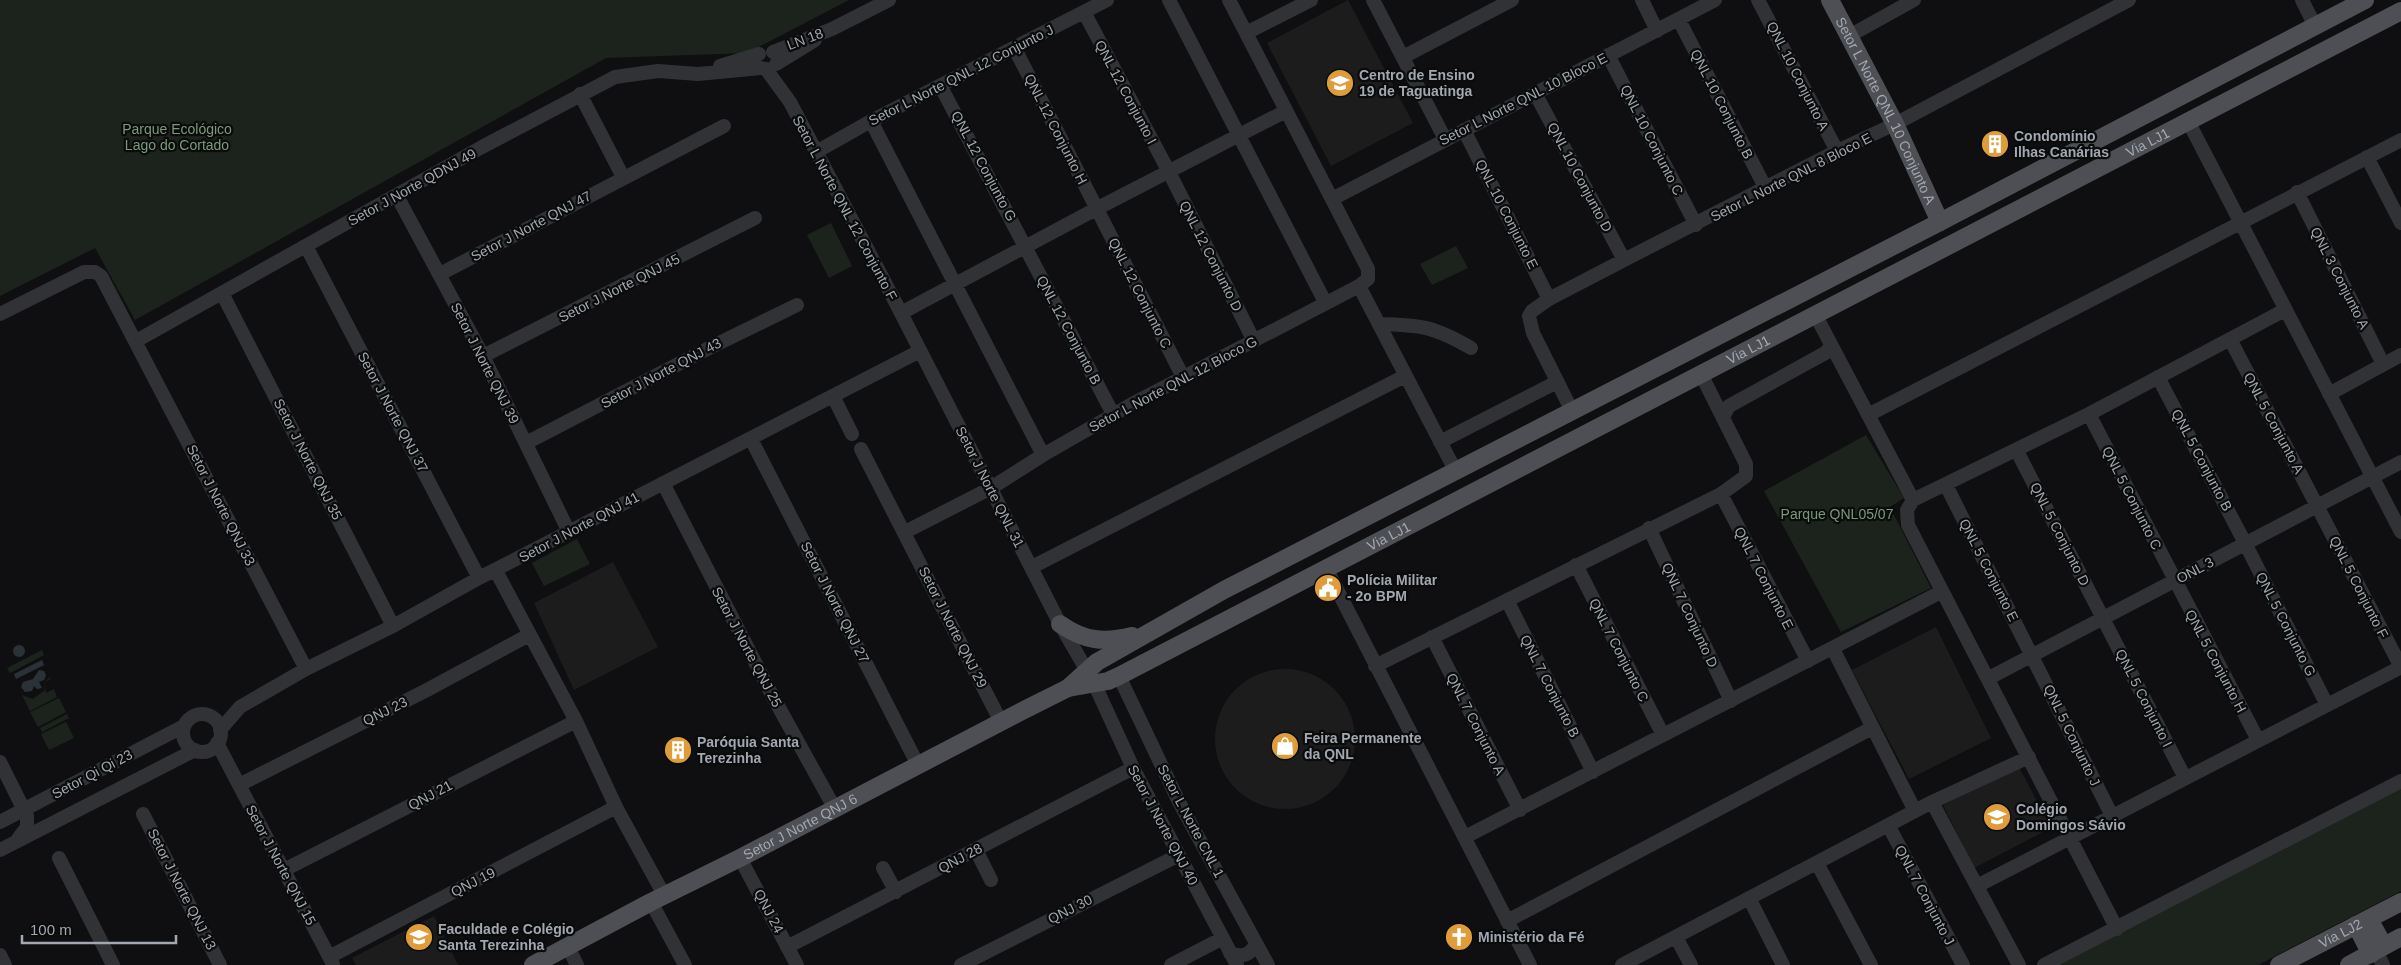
<svg xmlns="http://www.w3.org/2000/svg" width="2401" height="965" viewBox="0 0 2401 965" font-family="Helvetica,sans-serif">
	<style>
		.built { fill: #1c1c1d }
		.green { fill: #1c231d }
		.water { fill: #2a3238 }
		.lines { fill: none; stroke-linecap: round; stroke-linejoin: round }
		.minor { stroke: #313235; stroke-width: 14 }
		.major { stroke: #4d4f54; stroke-width: 18 }
		.labels { text-anchor: middle; stroke-width: 4.5; stroke-linejoin: round; paint-order: stroke }
		.street-label { font-size: 14px; fill: #a2a7b0; stroke: #0a0b0b }
		.poi-label { font-size: 14px; font-weight: bold; fill: #a2a7b0; stroke: #0a0b0b; text-anchor: start }
		.park-label { font-size: 14px; fill: #7b997b; stroke: #0a0b0b }
	</style>
	<rect width="100%" height="100%" fill="#0f0f11"/>
	<path class="built" d="M 1348,0 L 1413,123 L 1331,166 L 1267,43 Z
		M 613,562 L 658,647 L 574,690 L 534,603 Z
		M 1936,627 L 1991,738 L 1909,779 L 1852,670 Z
		M1215 739a70 70 0 1 1 140 0a70 70 0 1 1-140 0Z
		M 2019,767 L 2051,828 L 1974,868 L 1943,805 Z
		M 434,916 L 458,965 L 356,965 L 352,958 Z"/>
	<path class="green" d="M 0,0 L 849,0 L 747,53 L 606,58 L 135,320 L 95,248 L 0,296 Z
		M 831,223 L 852,266 L 829,278 L 807,235 Z
		M 1456,246 L 1468,268 L 1432,285 L 1420,264 Z
		M 1866,435 L 1904,498 L 1890,507 L 1931,588 L 1841,632 L 1764,491 Z
		M 577,539 L 590,564 L 544,586 L 532,563 Z
		M 42,650 L 44,655 L 10,673 L 7,668 Z
		M 52,677 L 45,683 L 46,693 L 54,689 L 57,697 L 30,711 L 22,695 L 33,699 L 45,690 C 44,684 46,678 52,677 Z
		M 59,698 L 66,712 L 38,727 L 30,712 Z
		M 67,714 L 69,718 L 42,732 L 40,728 Z
		M 66,722 L 74,738 L 49,750 L 41,734 Z
		M 2401,787 L 2401,891 L 2258,965 L 2058,965 Z"/>
	<path class="water" d="M13 651a6 6 0 1 1 12 0a6 6 0 1 1-12 0Z
		M 42,660 L 44,665 L 16,679 L 14,674 Z
		M 39,670 L 44,671 L 46,675 L 44,680 L 39,682 L 42,688 L 37,689 L 34,686 L 32,691 L 25,692 L 21,687 L 23,682 L 33,679 Z"/>
	<g class="lines">
		<path class="minor" d="M 1169,0 L 1325,302
			M 1373,0 L 1445,139
			M 1642,0 L 1657,31
			M 1758,0 L 1837,151
			M 2302,0 L 2315,26
			M 1084,12 L 1169,172 L 1254,341
			M 1679,20 L 1766,189
			M 1246,33 L 1311,0
			M 1849,36 L 1914,0
			M 1015,49 L 1183,377
			M 773,52 L 832,29 L 889,0
			M 1608,55 L 1696,225
			M 1403,57 L 1512,0
			M 776,64 L 815,40
			M 720,66 L 759,54
			M 766,69 L 790,102 L 901,313 L 1060,624 L 1094,683 L 1133,768 L 1237,965
			M 941,87 L 1113,414
			M 1535,93 L 1624,260
			M 580,94 L 623,177
			M 871,121 L 1043,455
			M 2188,121 L 2401,532
			M 1464,130 L 1549,299
			M 816,152 L 871,121 L 1107,0
			M 2367,157 L 2401,223
			M 2297,192 L 2383,364
			M 397,196 L 483,356 L 569,532
			M 1332,199 L 1715,0
			M 306,246 L 479,578
			M 440,274 L 724,126
			M 1359,286 L 1455,470
			M 222,293 L 393,626
			M 901,313 L 1096,209 L 1286,111
			M 0,314 L 84,272 L 95,272 L 101,276 L 306,669
			M 1815,314 L 1913,500
			M 1379,324 C 1421,325 1433,326 1471,348
			M 2230,339 L 2401,667
			M 136,341 L 482,147 L 615,77 L 658,71 L 698,74 L 761,68
			M 483,356 L 755,218
			M 2158,377 L 2245,543 L 2327,705
			M 2329,394 L 2401,355
			M 833,396 L 852,434
			M 1572,411 L 1533,333 L 1529,316 L 1532,311 L 1549,299 L 1624,260 L 1837,151 L 1895,124 L 2129,0
			M 2089,414 L 2258,740
			M 1724,415 L 1729,406 L 1827,352 L 1831,344
			M 1868,415 L 2401,140
			M 751,439 L 918,765
			M 1440,442 L 1557,382
			M 526,443 L 711,347 L 797,305
			M 861,449 L 1001,722
			M 2017,451 L 2185,778
			M 663,483 L 772,695 L 835,809
			M 1946,485 L 2112,816
			M 1721,494 L 1808,661
			M 1649,528 L 1731,701
			M 905,532 L 991,488 L 1043,455 L 1132,404 L 1359,286 L 1368,279 L 1368,269 L 1229,0
			M 1576,565 L 1663,735
			M 1032,567 L 1405,376
			M 1326,568 L 1530,965
			M 496,571 L 576,721 L 616,807 L 664,895
			M 1507,600 L 1593,772
			M 1432,637 L 1520,810
			M 1833,649 L 1915,811
			M 1375,666 L 1721,494 L 1746,476 L 1746,464 L 1701,374
			M 1119,676 L 1179,802 L 1268,965
			M 1989,678 L 2401,462
			M183 733a19 19 0 1 1 38 0a19 19 0 1 1-38 0Z
			M 220,730 L 240,707 L 306,669 L 393,626 L 479,578 L 920,351
			M 217,743 L 333,964
			M 0,762 L 27,816 L 27,827 L 18,839
			M 239,785 L 427,690 L 529,635
			M 1932,802 L 2019,965
			M 143,814 L 220,965
			M 0,822 L 184,726
			M 1888,825 L 1963,965
			M 1465,837 L 1941,592
			M 0,850 L 195,750
			M 976,850 L 991,880
			M 59,858 L 113,965
			M 740,858 L 797,965
			M 1817,863 L 1871,965
			M 883,868 L 896,892
			M 284,870 L 576,721
			M 1977,886 L 2401,667
			M 1749,898 L 1783,965
			M 651,902 L 685,965
			M 1507,921 L 1872,728
			M 2117,929 L 1908,525 L 1907,510 L 1913,500 L 2089,414 L 2285,310
			M 1676,937 L 1691,965
			M 568,947 L 577,965
			M 787,947 L 1133,768
			M 2376,951 L 2383,965
			M 1230,953 C 1242,958 1251,955 1256,943
			M 0,955 L 5,965
			M 329,957 L 616,807
			M 961,965 L 1179,855
			M 1171,965 L 1223,938
			M 1622,965 L 1932,802 L 2029,757
			M 2044,965 L 2401,781"/>
		<g class="major">
			<path id="s1" d="M 1830,0 L 1895,124 L 1940,222"/>
			<path d="M 1060,624 C 1084,641 1104,643 1132,636"/>
			<path d="M 1068,688 L 1097,662 L 1224,590 L 1940,222 L 2365,0"/>
			<path d="M 2369,919 L 2384,946"/>
			<path d="M 2356,925 L 2371,954"/>
			<path id="s2" d="M 533,965 L 651,902 L 740,858 L 1026,709 L 1068,688 L 1108,681 L 1119,676 L 2401,11"/>
			<path id="s3" d="M 2279,965 L 2401,902"/>
			<path d="M 2349,965 L 2401,937"/>
		</g>
	</g>
	<defs>
		<symbol id="school-disc" viewBox="-11 -11 22 22"><circle r="9.5" fill="#de9d3a" stroke="#0a0b0b"/><path d="M0-5L7-2L0 1L-7-2ZM-4 1L0 2.5L4 1V4Q0 6-4 4Z" fill="#fff"/></symbol>
		<symbol id="building-disc" viewBox="-11 -11 22 22"><circle r="9.5" fill="#de9d3a" stroke="#0a0b0b"/><path d="M-4-6H4V6H1V3H-1V6H-4ZM-2.5-4.3h1.7v1.8h-1.7ZM.8-4.3h1.7v1.8H.8ZM-2.5-1h1.7V.8h-1.7ZM.8-1h1.7V.8H.8Z" fill="#fff"/></symbol>
		<symbol id="civic-disc" viewBox="-11 -11 22 22"><circle r="9.5" fill="#de9d3a" stroke="#0a0b0b"/><path d="M-.6-6.5H3V-4.5H.6V-3L4-1V1h2V6H-6V1h2V-1L-.6-3ZM-1.2 2.5V6h2.4V2.5Z" fill="#fff"/></symbol>
		<symbol id="shop-disc" viewBox="-11 -11 22 22"><circle r="9.5" fill="#de9d3a" stroke="#0a0b0b"/><path d="M-5-2.5h2.3a2.7 3.5 0 0 1 5.4 0H5L5.5 6h-11ZM-1.5-2.5h3a1.5 2.3 0 0 0-3 0Z" fill="#fff"/></symbol>
		<symbol id="university-disc" viewBox="-11 -11 22 22"><circle r="9.5" fill="#de9d3a" stroke="#0a0b0b"/><path d="M0-5L7-2L0 1L-7-2ZM-4 1L0 2.5L4 1V4Q0 6-4 4Z" fill="#fff"/></symbol>
		<symbol id="church-disc" viewBox="-11 -11 22 22"><circle r="9.5" fill="#de9d3a" stroke="#0a0b0b"/><path d="M-1.2-6h2.4v3.5h3.3v2.4h-3.3V6h-2.4V-.1h-3.3v-2.4h3.3Z" fill="#fff"/></symbol>
	</defs>
	<g fill-rule="evenodd">
		<use href="#school-disc" x="1324" y="67" width="32" height="32"/>
		<use href="#building-disc" x="1979" y="128" width="32" height="32"/>
		<use href="#civic-disc" x="1312" y="572" width="32" height="32"/>
		<use href="#shop-disc" x="1269" y="730" width="32" height="32"/>
		<use href="#building-disc" x="662" y="734" width="32" height="32"/>
		<use href="#university-disc" x="1981" y="801" width="32" height="32"/>
		<use href="#university-disc" x="403" y="921" width="32" height="32"/>
		<use href="#church-disc" x="1443" y="921" width="32" height="32"/>
	</g>
	<g class="labels">
		<g class="street-label">
			<text transform="translate(805 39) rotate(-21)" y="5">LN 18</text>
			<text transform="translate(961 75) rotate(-27)" y="5">Setor L Norte QNL 12 Conjunto J</text>
			<text transform="translate(1798 76) rotate(63)" y="5">QNL 10 Conjunto A</text>
			<text transform="translate(1126 92) rotate(62)" y="5">QNL 12 Conjunto I</text>
			<text transform="translate(1523 99) rotate(-27)" y="5">Setor L Norte QNL 10 Bloco E</text>
			<text transform="translate(1722 104) rotate(63)" y="5">QNL 10 Conjunto B</text>
			<text dy="5" stroke="none"><textPath href="#s1" startOffset="124">Setor L Norte QNL 10 Conjunto A</textPath></text>
			<text transform="translate(1056 129) rotate(63)" y="5">QNL 12 Conjunto H</text>
			<text transform="translate(1652 140) rotate(63)" y="5">QNL 10 Conjunto C</text>
			<text dy="5" stroke="none"><textPath href="#s2" startOffset="1814">Via LJ1</textPath></text>
			<text transform="translate(984 166) rotate(62)" y="5">QNL 12 Conjunto G</text>
			<text transform="translate(1580 177) rotate(62)" y="5">QNL 10 Conjunto D</text>
			<text transform="translate(1791 177) rotate(-27)" y="5">Setor L Norte QNL 8 Bloco E</text>
			<text transform="translate(412 187) rotate(-29)" y="5">Setor J Norte QDNJ 49</text>
			<text transform="translate(845 208) rotate(62)" y="5">Setor L Norte QNL 12 Conjunto F</text>
			<text transform="translate(1507 214) rotate(63)" y="5">QNL 10 Conjunto E</text>
			<text transform="translate(531 226) rotate(-28)" y="5">Setor J Norte QNJ 47</text>
			<text transform="translate(1211 256) rotate(63)" y="5">QNL 12 Conjunto D</text>
			<text transform="translate(2340 278) rotate(63)" y="5">QNL 3 Conjunto A</text>
			<text transform="translate(619 288) rotate(-27)" y="5">Setor J Norte QNJ 45</text>
			<text transform="translate(1140 293) rotate(63)" y="5">QNL 12 Conjunto C</text>
			<text transform="translate(1069 330) rotate(62)" y="5">QNL 12 Conjunto B</text>
			<text dy="5" stroke="none"><textPath href="#s2" startOffset="1364">Via LJ1</textPath></text>
			<text transform="translate(485 363) rotate(63)" y="5">Setor J Norte QNJ 39</text>
			<text transform="translate(661 373) rotate(-28)" y="5">Setor J Norte QNJ 43</text>
			<text transform="translate(1173 384) rotate(-28)" y="5">Setor L Norte QNL 12 Bloco G</text>
			<text transform="translate(393 412) rotate(62)" y="5">Setor J Norte QNJ 37</text>
			<text transform="translate(2274 423) rotate(62)" y="5">QNL 5 Conjunto A</text>
			<text transform="translate(308 459) rotate(63)" y="5">Setor J Norte QNJ 35</text>
			<text transform="translate(2202 460) rotate(62)" y="5">QNL 5 Conjunto B</text>
			<text transform="translate(990 487) rotate(63)" y="5">Setor J Norte QNL 31</text>
			<text transform="translate(2132 498) rotate(63)" y="5">QNL 5 Conjunto C</text>
			<text transform="translate(221 505) rotate(63)" y="5">Setor J Norte QNJ 33</text>
			<text transform="translate(579 527) rotate(-28)" y="5">Setor J Norte QNJ 41</text>
			<text transform="translate(2060 534) rotate(63)" y="5">QNL 5 Conjunto D</text>
			<text dy="5" stroke="none"><textPath href="#s2" startOffset="959">Via LJ1</textPath></text>
			<text transform="translate(1989 570) rotate(63)" y="5">QNL 5 Conjunto E</text>
			<text transform="translate(2195 570) rotate(-28)" y="5">ONL 3</text>
			<text transform="translate(1764 578) rotate(63)" y="5">QNL 7 Conjunto E</text>
			<text transform="translate(2359 587) rotate(63)" y="5">QNL 5 Conjunto F</text>
			<text transform="translate(835 602) rotate(63)" y="5">Setor J Norte QNJ 27</text>
			<text transform="translate(1690 615) rotate(65)" y="5">QNL 7 Conjunto D</text>
			<text transform="translate(2286 624) rotate(63)" y="5">QNL 5 Conjunto G</text>
			<text transform="translate(953 627) rotate(63)" y="5">Setor J Norte QNJ 29</text>
			<text transform="translate(747 647) rotate(62)" y="5">Setor J Norte QNJ 25</text>
			<text transform="translate(1619 650) rotate(63)" y="5">QNL 7 Conjunto C</text>
			<text transform="translate(2216 661) rotate(62)" y="5">QNL 5 Conjunto H</text>
			<text transform="translate(1550 686) rotate(63)" y="5">QNL 7 Conjunto B</text>
			<text transform="translate(2144 698) rotate(63)" y="5">QNL 5 Conjunto I</text>
			<text transform="translate(385 711) rotate(-26)" y="5">QNJ 23</text>
			<text transform="translate(1476 724) rotate(63)" y="5">QNL 7 Conjunto A</text>
			<text transform="translate(2072 735) rotate(64)" y="5">QNL 5 Conjunto J</text>
			<text transform="translate(92 774) rotate(-28)" y="5">Setor Qi Qi 23</text>
			<text transform="translate(430 795) rotate(-28)" y="5">QNJ 21</text>
			<text transform="translate(1191 821) rotate(62)" y="5">Setor L Norte CNL 1</text>
			<text transform="translate(1163 825) rotate(62)" y="5">Setor J Norte QNJ 40</text>
			<text dy="5" stroke="none"><textPath href="#s2" startOffset="301">Setor J Norte QNJ 6</textPath></text>
			<text transform="translate(960 858) rotate(-28)" y="5">QNJ 28</text>
			<text transform="translate(281 865) rotate(62)" y="5">Setor J Norte QNJ 15</text>
			<text transform="translate(473 882) rotate(-27)" y="5">QNJ 19</text>
			<text transform="translate(182 889) rotate(63)" y="5">Setor J Norte QNJ 13</text>
			<text transform="translate(1925 895) rotate(62)" y="5">QNL 7 Conjunto J</text>
			<text transform="translate(1070 909) rotate(-27)" y="5">QNJ 30</text>
			<text transform="translate(769 911) rotate(62)" y="5">QNJ 24</text>
			<text dy="5" stroke="none"><textPath href="#s3" startOffset="69">Via LJ2</textPath></text>
		</g>
		<g class="poi-label">
			<text x="1359" y="80">Centro de Ensino<tspan x="1359" dy="16">19 de Taguatinga</tspan></text>
			<text x="2014" y="141">Condomínio<tspan x="2014" dy="16">Ilhas Canárias</tspan></text>
			<text x="1347" y="585">Polícia Militar<tspan x="1347" dy="16">- 2o BPM</tspan></text>
			<text x="1304" y="743">Feira Permanente<tspan x="1304" dy="16">da QNL</tspan></text>
			<text x="697" y="747">Paróquia Santa<tspan x="697" dy="16">Terezinha</tspan></text>
			<text x="2016" y="814">Colégio<tspan x="2016" dy="16">Domingos Sávio</tspan></text>
			<text x="438" y="934">Faculdade e Colégio<tspan x="438" dy="16">Santa Terezinha</tspan></text>
			<text x="1478" y="942">Ministério da Fé</text>
		</g>
		<g class="park-label">
			<text x="177" y="134">Parque Ecológico<tspan x="177" dy="16">Lago do Cortado</tspan></text>
			<text x="1837" y="519">Parque QNL05/07</text>
		</g>
	</g>
	<path d="M22 935v8h154v-8" fill="none" stroke="#a2a7b0" stroke-width="2.5"/>
	<text x="30" y="935" font-size="15" fill="#a2a7b0" stroke="#0a0b0b" stroke-width="4" paint-order="stroke">100 m</text>
</svg>
